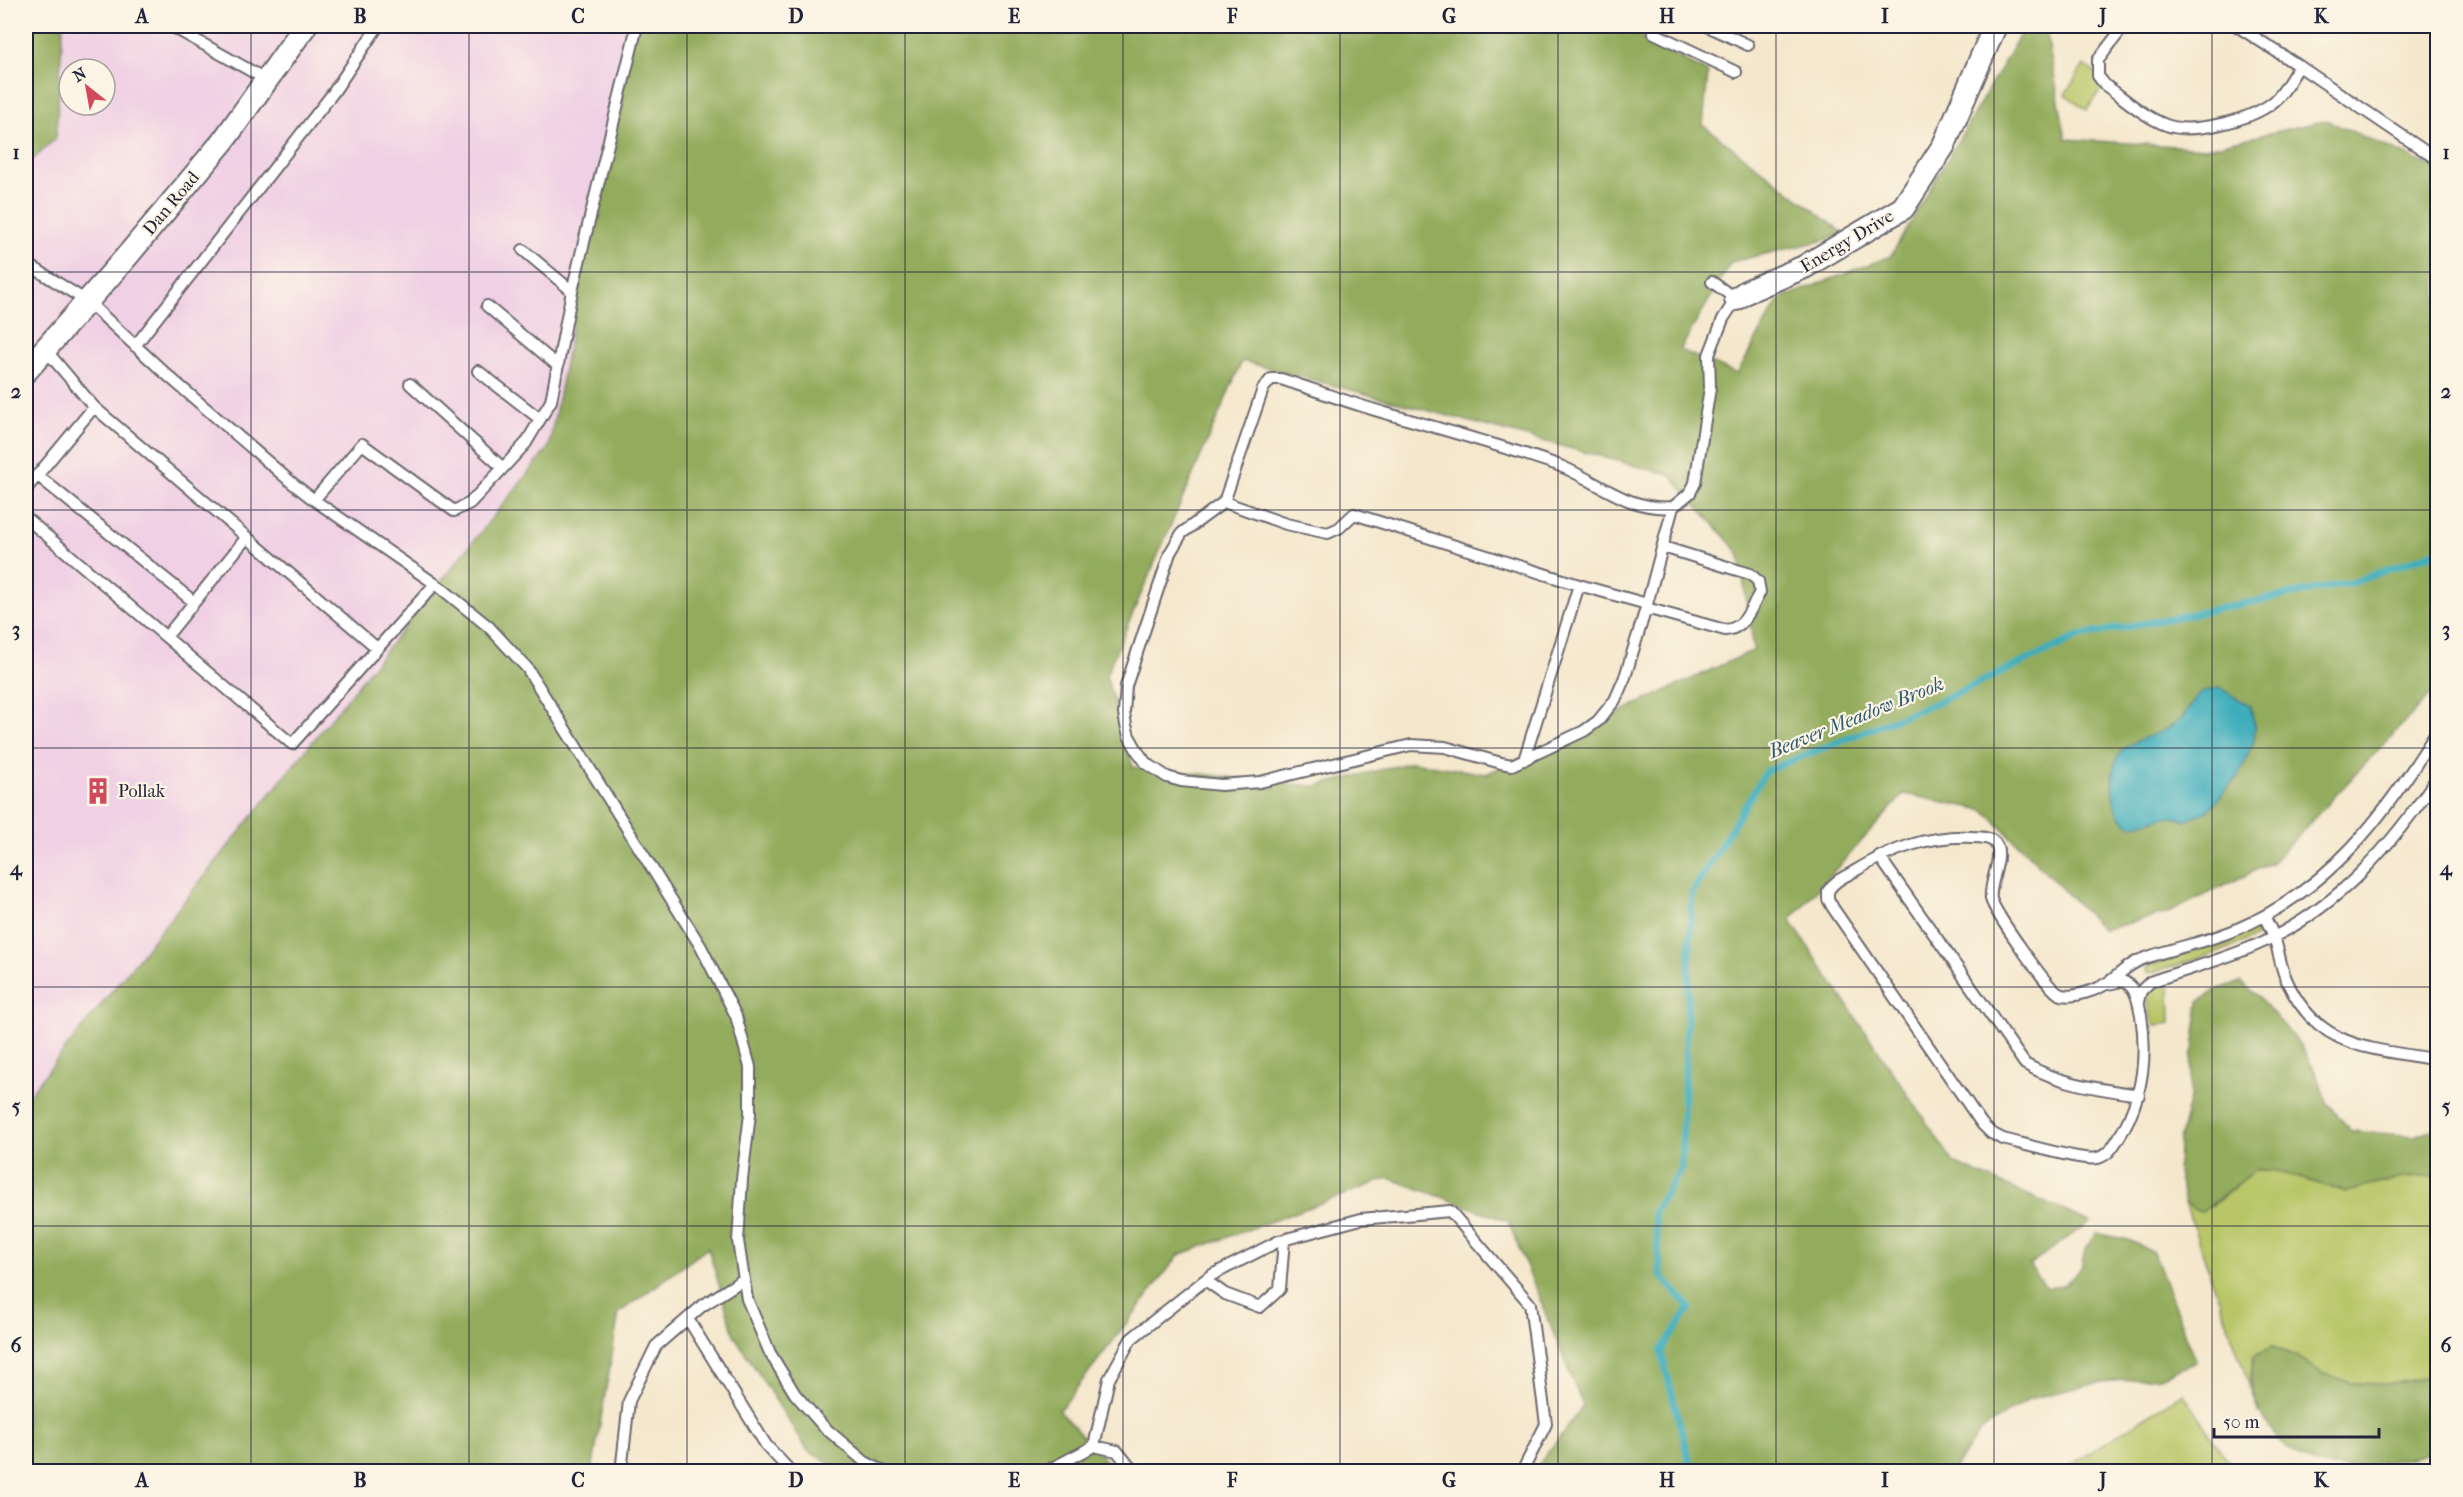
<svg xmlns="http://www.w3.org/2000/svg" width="2463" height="1497" viewBox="0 0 2463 1497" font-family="'IM FELL French Canon',serif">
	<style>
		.built { fill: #f0d0e4; fill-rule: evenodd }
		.green { fill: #b8c668; stroke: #6d7452; stroke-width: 1.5 }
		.forest { fill: #92ab5c; stroke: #5a664c; stroke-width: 1.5; fill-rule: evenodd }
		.water { fill: #3eadbb; stroke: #30687b; stroke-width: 1.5 }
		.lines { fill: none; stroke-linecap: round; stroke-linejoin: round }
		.stream { stroke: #3eadbb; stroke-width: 7 }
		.lane-casing { stroke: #6c676e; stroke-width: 14 }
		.street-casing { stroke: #6c676e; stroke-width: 26 }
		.lane { stroke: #fff; stroke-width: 10 }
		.street { stroke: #fff; stroke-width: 22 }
		.grid { fill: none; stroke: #22223b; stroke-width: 1.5; stroke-opacity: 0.55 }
		.labels { text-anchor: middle; stroke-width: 4.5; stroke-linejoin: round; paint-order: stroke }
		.street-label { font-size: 18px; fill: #22223b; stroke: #fcf5e5 }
		.poi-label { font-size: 18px; fill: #22223b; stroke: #fcf5e5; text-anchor: start }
		.water-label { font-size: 20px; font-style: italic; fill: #2d5a6e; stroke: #fcf5e5 }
		.neatline { fill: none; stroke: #22223b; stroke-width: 2 }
		.grid-label { font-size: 20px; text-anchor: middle; font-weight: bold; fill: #22223b }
	</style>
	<rect width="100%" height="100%" fill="#fcf5e5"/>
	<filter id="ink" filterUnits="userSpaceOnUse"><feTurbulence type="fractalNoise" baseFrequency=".0167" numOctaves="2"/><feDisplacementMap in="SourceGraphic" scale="12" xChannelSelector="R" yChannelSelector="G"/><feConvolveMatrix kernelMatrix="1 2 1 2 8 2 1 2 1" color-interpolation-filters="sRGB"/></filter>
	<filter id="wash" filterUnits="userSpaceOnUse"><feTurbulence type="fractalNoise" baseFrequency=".008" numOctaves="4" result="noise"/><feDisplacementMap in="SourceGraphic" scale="24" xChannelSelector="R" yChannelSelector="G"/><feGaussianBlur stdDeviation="1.35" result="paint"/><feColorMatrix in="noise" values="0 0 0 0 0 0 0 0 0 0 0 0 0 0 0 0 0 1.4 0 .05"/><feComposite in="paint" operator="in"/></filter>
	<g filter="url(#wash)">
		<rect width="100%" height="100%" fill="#f4e7cc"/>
		<path class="built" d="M 63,26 L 629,26 L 549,447 L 26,1098 L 26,166 L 56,138 ZM 69,69 L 105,69 L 105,105 L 69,105 Z"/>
		<path class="green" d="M 2084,65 L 2107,81 L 2087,110 L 2065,94 Z
			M 2255,930 L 2258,932 L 2256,937 L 2219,952 L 2152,973 L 2146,972 L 2146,968 L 2150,966 Z
			M 2165,985 L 2170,987 L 2171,1023 L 2156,1025 L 2151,1019 L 2147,994 L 2152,988 Z
			M 2273,1170 L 2346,1192 L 2402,1178 L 2437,1176 L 2437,1375 L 2385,1384 L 2351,1383 L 2322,1373 L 2298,1357 L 2272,1347 L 2254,1355 L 2250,1379 L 2259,1413 L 2185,1203 L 2197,1211 L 2213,1205 L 2254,1171 Z
			M 2183,1393 L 2234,1471 L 2061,1471 Z"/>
		<path class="forest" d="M 26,26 L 63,26 L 56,138 L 26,166 Z
			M 629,26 L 1621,26 L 1708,73 L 1703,125 L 1846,235 L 1731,262 L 1680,350 L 1737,374 L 1779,299 L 1891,256 L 2025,26 L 2045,26 L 2066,139 L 2206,148 L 2326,120 L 2437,169 L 2438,684 L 2432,693 L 2273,862 L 2168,913 L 2103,930 L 1984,810 L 1904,794 L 1790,920 L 1954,1163 L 2090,1222 L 2029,1265 L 2046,1288 L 2064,1286 L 2081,1268 L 2085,1249 L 2096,1233 L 2129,1240 L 2154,1253 L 2196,1362 L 2160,1377 L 2102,1382 L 2028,1399 L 1979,1432 L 1953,1471 L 1534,1471 L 1583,1406 L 1508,1221 L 1389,1178 L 1179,1255 L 1059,1411 L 1115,1471 L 841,1471 L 807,1450 L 734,1335 L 708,1248 L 619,1313 L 592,1471 L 26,1471 L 26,1098 L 549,447 ZM 1242,361 L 1670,475 L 1739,553 L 1754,650 L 1486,774 L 1412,762 L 1316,786 L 1133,767 L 1106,675 Z
			M 2240,982 L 2259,997 L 2300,1045 L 2314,1069 L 2327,1102 L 2351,1131 L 2415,1136 L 2437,1127 L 2437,1176 L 2402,1178 L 2346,1192 L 2273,1170 L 2254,1171 L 2202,1212 L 2197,1211 L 2185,1203 L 2178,1172 L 2179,1141 L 2190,1098 L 2191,1067 L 2199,1002 L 2216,990 Z
			M 2272,1347 L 2298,1357 L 2322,1373 L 2351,1383 L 2385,1384 L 2437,1375 L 2437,1451 C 2420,1456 2401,1458 2383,1462 C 2333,1471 2304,1474 2270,1428 C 2252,1403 2249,1385 2254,1355 Z"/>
		<path class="water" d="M 2220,688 L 2250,706 L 2255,726 L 2254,741 L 2239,775 L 2208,811 L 2184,820 C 2162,811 2152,825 2130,825 C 2126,822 2120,817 2118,812 C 2110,795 2109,759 2126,747 C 2141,737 2161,734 2176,723 C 2196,708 2187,691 2220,688 Z"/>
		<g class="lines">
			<path class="stream" d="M 1692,1472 L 1661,1351 L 1690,1308 L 1661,1276 L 1654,1212 L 1681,1169 L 1692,893 L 1766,771 L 1938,702 L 2080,636 L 2354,582 L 2438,551"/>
		</g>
	</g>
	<g filter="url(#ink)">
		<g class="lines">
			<defs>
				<path id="lane" d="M 171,26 L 267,80
					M 1654,26 L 1654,33 L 1736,72
					M 1707,26 L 1748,45
					M 2124,26 L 2098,60 L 2098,76 L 2105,85 C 2124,98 2144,117 2166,125 C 2192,135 2250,120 2272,103 C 2283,95 2291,78 2299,66 L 2438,160
					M 2237,26 L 2299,66
					M 26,263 L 88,302 L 166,374 L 291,482 L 314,500 L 441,588 L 489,627 L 527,668 L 701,947 L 736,1016 L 750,1067 L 750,1114 L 742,1179 L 738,1241 L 747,1299 L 770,1353 L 795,1394 L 824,1427 L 865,1462 L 884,1472
					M 572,291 L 637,26
					M 487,306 L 558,366
					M 135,346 L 333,93 L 378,26
					M 45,349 L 94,407 L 377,648
					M 478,371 L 540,419
					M 503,468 L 526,443 L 551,401 L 572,291 L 523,250
					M 37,475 L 194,602
					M 26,489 L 94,407
					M 314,500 L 362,444 L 454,511 L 470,503 L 503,468 L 410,384
					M 1224,502 L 1286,524 L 1328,533 L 1339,528 L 1354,514 L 1579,585
					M 1673,507 C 1627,512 1595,478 1555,464 C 1499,445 1442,429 1385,413 C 1350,403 1315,390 1281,379 L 1271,379 L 1263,389 L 1224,502 L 1182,533 L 1170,553 L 1126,686 L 1124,713 L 1126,725 L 1129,736 L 1138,752 L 1146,763 L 1167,777 L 1181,781 L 1221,785 L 1260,782 L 1411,745 L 1445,747 L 1501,763 L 1512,765 L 1584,731 L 1598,721 L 1615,700 L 1625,677 L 1646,608 L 1673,507 L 1690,493 L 1695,483 L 1710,388 L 1709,355 L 1723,319 L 1736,299 L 1712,282
					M 26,518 L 292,744 L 435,584
					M 1646,608 L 1725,630 C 1745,629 1751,608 1760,592 L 1758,581 L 1750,574 L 1663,547
					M 166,637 L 247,537
					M 1524,760 L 1579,585 L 1647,604
					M 1879,856 L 2025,1064 C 2060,1084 2100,1089 2139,1095
					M 2264,916 C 2267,922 2271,929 2274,937 C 2279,951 2280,966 2287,981 C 2318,1050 2372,1048 2438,1060
					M 2103,985 L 2122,981 C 2137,986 2138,1002 2141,1015 C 2148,1060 2142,1101 2118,1139 C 2112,1148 2108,1155 2098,1158 C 2084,1162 2021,1143 2003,1139 L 1991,1133 L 1982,1124 L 1833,908 L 1828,899 L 1828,891 C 1834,881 1844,877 1853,872 C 1891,849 1928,835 1973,837 C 1979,837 1989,837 1994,842 C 2006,853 1988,884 1991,899 C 1995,913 2047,988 2059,994 C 2071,1000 2100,989 2110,981 C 2120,974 2128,965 2140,960 C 2171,948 2204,943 2235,930 C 2330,890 2385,815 2438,730
					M 2138,1001 L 2141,991 L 2150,982 C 2187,969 2227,959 2263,942 C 2338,908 2393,844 2438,776
					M 1205,1280 L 1225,1294 L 1260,1307 L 1280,1289 L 1284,1240
					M 688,1319 L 766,1445 L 791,1472
					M 1094,1446 L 1109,1379 L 1131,1339 L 1210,1276 L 1279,1241 L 1361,1219 L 1450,1211 L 1530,1304 L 1546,1424 L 1522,1472
					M 621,1472 L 629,1401 L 656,1346 L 702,1306 L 744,1279
					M 1045,1472 L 1094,1446 L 1117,1451 L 1134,1472"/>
				<path id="street" d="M 1736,299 L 1746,292 L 1804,267 L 1903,208 L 1944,145 L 1995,26
					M 26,371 L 128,255 L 224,140 L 305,26"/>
			</defs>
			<use href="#lane" class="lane-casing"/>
			<use href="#street" class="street-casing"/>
			<use href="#lane" class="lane"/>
			<use href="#street" class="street"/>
		</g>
	</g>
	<path class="grid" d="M 251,26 L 251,1472M 469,26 L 469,1472M 687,26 L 687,1472M 905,26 L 905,1472M 1123,26 L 1123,1472M 1340,26 L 1340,1472M 1558,26 L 1558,1472M 1776,26 L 1776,1472M 1994,26 L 1994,1472M 2212,26 L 2212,1472M 26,272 L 2438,272M 26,510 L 2438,510M 26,748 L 2438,748M 26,987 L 2438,987M 26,1226 L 2438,1226"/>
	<defs>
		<symbol id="building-bare" viewBox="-9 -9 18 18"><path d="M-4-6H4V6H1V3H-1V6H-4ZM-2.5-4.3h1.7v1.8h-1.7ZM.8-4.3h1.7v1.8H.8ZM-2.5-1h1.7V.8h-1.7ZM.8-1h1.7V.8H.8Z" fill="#d1495b" stroke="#fcf5e5" stroke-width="2.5" paint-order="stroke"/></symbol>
	</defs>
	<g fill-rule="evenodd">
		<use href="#building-bare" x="79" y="772" width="38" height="38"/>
	</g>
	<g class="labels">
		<g class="street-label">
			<text transform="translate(171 203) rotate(-50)" y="6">Dan Road</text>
			<text transform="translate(1847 241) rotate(-31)" y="6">Energy Drive</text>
		</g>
		<g class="poi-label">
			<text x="118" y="797">Pollak</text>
		</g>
		<g class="water-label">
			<text transform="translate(1856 717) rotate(-22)" y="7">Beaver Meadow Brook</text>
		</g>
	</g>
	<rect width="2463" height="1497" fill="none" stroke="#fcf5e5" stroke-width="66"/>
	<g transform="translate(87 87) rotate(329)"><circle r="28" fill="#fcf5e5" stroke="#a5a1a1" stroke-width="1.5"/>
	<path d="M0-4.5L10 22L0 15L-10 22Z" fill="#d1495b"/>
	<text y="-9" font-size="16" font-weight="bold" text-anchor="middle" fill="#22223b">N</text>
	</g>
	<path d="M2214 1428v9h165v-9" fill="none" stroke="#22223b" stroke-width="3"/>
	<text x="2223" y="1428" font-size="18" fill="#22223b" stroke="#fcf5e5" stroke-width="4.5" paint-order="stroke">50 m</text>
	<rect x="33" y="33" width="2397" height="1431" class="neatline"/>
	<g class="grid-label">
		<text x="142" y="23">A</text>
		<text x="360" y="23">B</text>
		<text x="578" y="23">C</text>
		<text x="796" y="23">D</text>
		<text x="1014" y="23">E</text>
		<text x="1232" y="23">F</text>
		<text x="1449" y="23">G</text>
		<text x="1667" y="23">H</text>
		<text x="1885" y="23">I</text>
		<text x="2103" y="23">J</text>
		<text x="2321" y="23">K</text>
		<text x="16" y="159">1</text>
		<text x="2446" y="159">1</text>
		<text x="16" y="398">2</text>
		<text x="2446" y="398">2</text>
		<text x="16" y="636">3</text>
		<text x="2446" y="636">3</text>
		<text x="16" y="875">4</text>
		<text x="2446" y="875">4</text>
		<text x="16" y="1113">5</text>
		<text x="2446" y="1113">5</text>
		<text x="16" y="1352">6</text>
		<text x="2446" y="1352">6</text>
		<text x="142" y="1487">A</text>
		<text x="360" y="1487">B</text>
		<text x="578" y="1487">C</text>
		<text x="796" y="1487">D</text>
		<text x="1014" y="1487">E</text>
		<text x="1232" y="1487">F</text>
		<text x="1449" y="1487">G</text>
		<text x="1667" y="1487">H</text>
		<text x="1885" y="1487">I</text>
		<text x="2103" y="1487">J</text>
		<text x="2321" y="1487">K</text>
	</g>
</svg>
